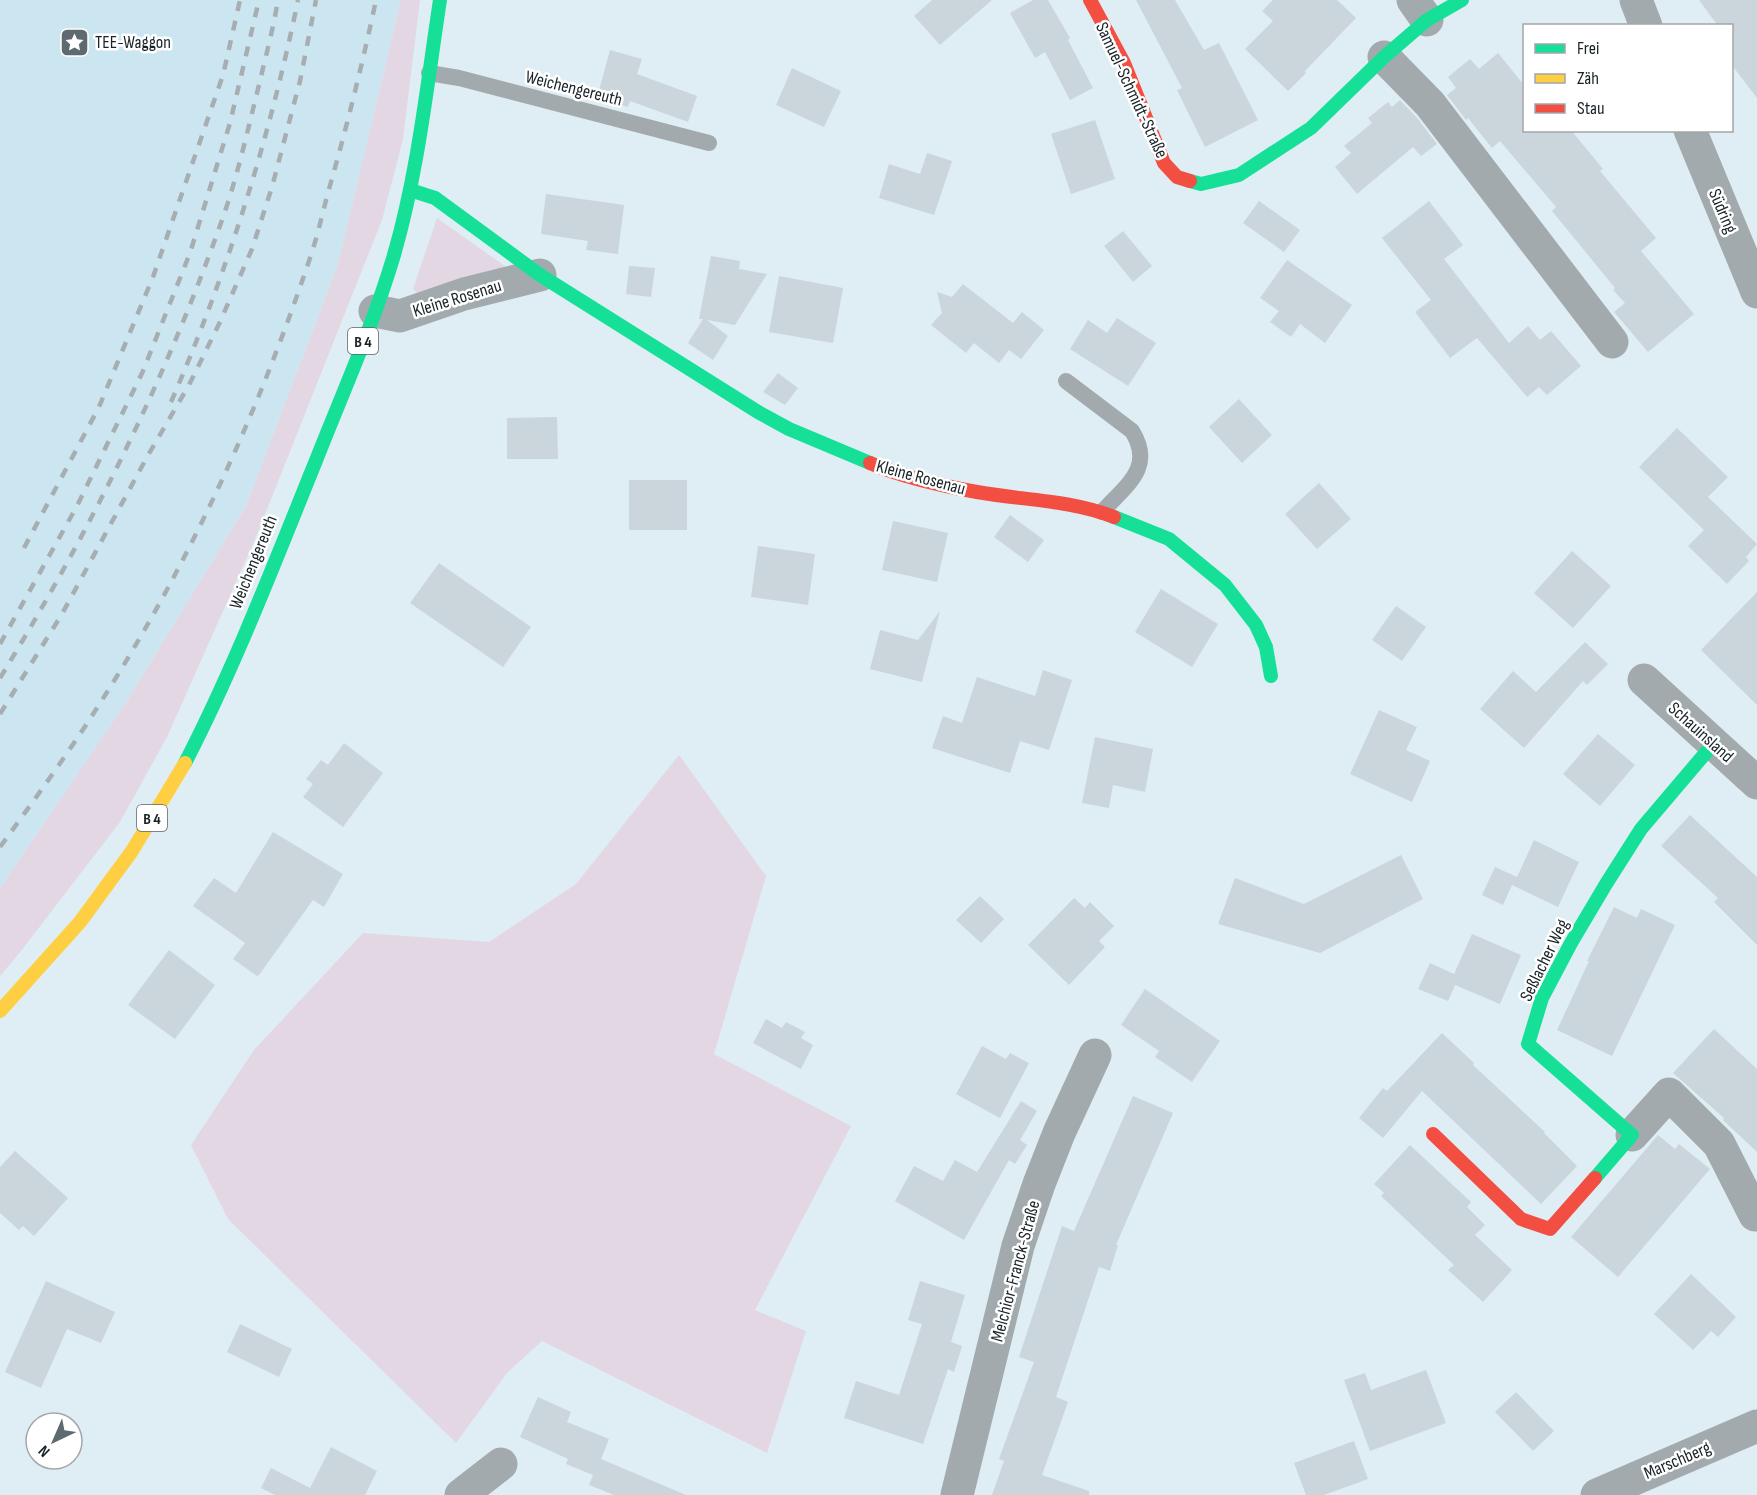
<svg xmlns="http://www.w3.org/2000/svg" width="1757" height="1495" viewBox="0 0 1757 1495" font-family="'Sofia Sans Condensed',sans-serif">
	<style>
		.built { fill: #cce6f1 }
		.green { fill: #e3d7e4 }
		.building { fill: #cad6db }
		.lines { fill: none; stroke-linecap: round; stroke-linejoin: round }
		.lane { stroke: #a3aaad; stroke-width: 16 }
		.street { stroke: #a3aaad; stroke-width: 33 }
		.fast { stroke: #16e098; stroke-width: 14 }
		.slow { stroke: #ffcf43; stroke-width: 14 }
		.jam { stroke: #f24e42; stroke-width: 14 }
		.rail { stroke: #a6aeb2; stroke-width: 4.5; stroke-dasharray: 10 10; stroke-linecap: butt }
		.labels { text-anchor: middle; stroke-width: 5; stroke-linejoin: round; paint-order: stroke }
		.shield { fill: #fff; stroke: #5e6568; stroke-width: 1.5 }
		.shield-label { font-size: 16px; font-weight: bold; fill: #192327 }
		.poi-label { font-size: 18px; fill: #192327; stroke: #fff; text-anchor: start }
		.street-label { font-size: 18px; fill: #192327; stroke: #fff }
	</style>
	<rect width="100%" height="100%" fill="#dfeef4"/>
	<path class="built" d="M 0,0 L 401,0 L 338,264 L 246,506 L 127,701 L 0,888 Z"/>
	<path class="green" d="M 401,0 L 420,0 L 403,139 L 382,220 L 256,537 L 167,737 L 120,822 L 21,951 L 0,976 L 0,888 L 127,701 L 246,506 L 338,264 Z
		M 437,218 L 509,269 L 421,296 L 413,289 Z
		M 679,755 L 766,876 L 714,1054 L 851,1126 L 755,1310 L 806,1331 L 767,1453 L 542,1341 L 507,1373 L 456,1443 L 228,1219 L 191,1145 L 254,1050 L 363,933 L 489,942 L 576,884 Z"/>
	<path class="building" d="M 932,0 L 992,0 L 940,45 L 914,16 Z
		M 1033,0 L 1048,0 L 1070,38 L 1068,40 L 1093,88 L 1070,100 L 1045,52 L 1035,58 L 1010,13 Z
		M 1136,0 L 1175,0 L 1204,50 L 1219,43 L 1258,120 L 1205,147 L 1177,90 L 1182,88 Z
		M 1273,0 L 1337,0 L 1356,18 L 1305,71 L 1306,73 L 1288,91 L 1245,49 L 1273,21 L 1262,11 Z
		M 1699,0 L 1757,0 L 1757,98 L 1731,64 L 1731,26 L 1718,26 Z
		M 610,50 L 642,59 L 637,74 L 697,96 L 688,122 L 630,101 L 628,107 L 597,98 Z
		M 1498,53 L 1524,85 L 1524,130 L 1571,130 L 1603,169 L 1600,171 L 1656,238 L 1641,251 L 1694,314 L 1648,352 L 1614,312 L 1625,303 L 1613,290 L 1615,288 L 1552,211 L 1556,207 L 1500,141 L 1492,148 L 1468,118 L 1466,120 L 1447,95 L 1456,88 L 1448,77 L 1470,59 L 1479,69 Z
		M 792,68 L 841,91 L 824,127 L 776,105 Z
		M 1400,100 L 1418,119 L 1437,144 L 1421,156 L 1413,147 L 1357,194 L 1335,167 L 1351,153 L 1344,146 L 1372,123 L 1368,118 L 1388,102 L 1392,107 Z
		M 1095,120 L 1115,179 L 1071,194 L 1051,134 Z
		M 927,153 L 952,161 L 934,215 L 879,198 L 889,164 L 920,174 Z
		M 546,194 L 624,205 L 618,254 L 586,250 L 588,241 L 541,234 Z
		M 1259,201 L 1300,230 L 1284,252 L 1243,223 Z
		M 1429,201 L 1463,245 L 1444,259 L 1509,343 L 1528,326 L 1540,340 L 1551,331 L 1581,366 L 1547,395 L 1539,387 L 1527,397 L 1477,338 L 1450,358 L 1415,312 L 1431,300 L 1382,238 Z
		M 1123,231 L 1152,266 L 1133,282 L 1104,246 Z
		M 711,256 L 740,261 L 739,269 L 767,274 L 735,325 L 707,320 L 728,336 L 713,360 L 688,343 L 703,319 L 699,319 Z
		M 1287,260 L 1352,305 L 1325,343 L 1300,324 L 1291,337 L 1270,322 L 1279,311 L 1260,298 Z
		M 629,266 L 655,268 L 651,297 L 626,294 Z
		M 779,276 L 843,288 L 833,343 L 769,332 Z
		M 963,284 L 1013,323 L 1022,312 L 1044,330 L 1021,359 L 1009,350 L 999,363 L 974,343 L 966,353 L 931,325 L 942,313 L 937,292 L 952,297 Z
		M 1117,318 L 1156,343 L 1128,386 L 1070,349 L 1088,320 L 1107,333 Z
		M 778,373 L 798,388 L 785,405 L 763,392 Z
		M 1239,399 L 1272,435 L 1242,463 L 1209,427 Z
		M 557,417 L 558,459 L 507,459 L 507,418 Z
		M 1677,428 L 1728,477 L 1708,497 L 1757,544 L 1746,557 L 1749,561 L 1727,584 L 1688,546 L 1704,530 L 1639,467 Z
		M 629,480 L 687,480 L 687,530 L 629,530 Z
		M 1319,483 L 1351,519 L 1317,549 L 1285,514 Z
		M 1010,515 L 1044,540 L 1028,562 L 994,537 Z
		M 893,521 L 948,533 L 937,582 L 882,570 Z
		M 758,546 L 815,554 L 808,605 L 751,597 Z
		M 1572,551 L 1611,586 L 1573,628 L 1534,593 Z
		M 439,563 L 531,627 L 503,667 L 410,603 Z
		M 1161,589 L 1218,624 L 1192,667 L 1135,632 Z
		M 1757,592 L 1757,705 L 1701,650 Z
		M 1396,606 L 1426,627 L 1402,661 L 1372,640 Z
		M 940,611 L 922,682 L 870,669 L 880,630 L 918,640 Z
		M 1585,642 L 1608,664 L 1587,685 L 1583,681 L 1524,748 L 1480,709 L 1513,671 L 1536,692 Z
		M 1043,670 L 1072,680 L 1049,750 L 1020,741 L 1010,773 L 932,748 L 943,716 L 962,723 L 977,677 L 1035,696 Z
		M 1379,710 L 1417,727 L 1406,750 L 1430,761 L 1412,802 L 1350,774 Z
		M 1598,734 L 1635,765 L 1600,806 L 1563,774 Z
		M 1095,737 L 1153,749 L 1145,792 L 1113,785 L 1109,808 L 1082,803 Z
		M 344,743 L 383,773 L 343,827 L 303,797 L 313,784 L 306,779 L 321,760 L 328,765 Z
		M 1690,815 L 1757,877 L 1757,945 L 1714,902 L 1718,898 L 1661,846 Z
		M 273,832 L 343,874 L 324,907 L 313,900 L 259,975 L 257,976 L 233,959 L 245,943 L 193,906 L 214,878 L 236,893 Z
		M 1534,840 L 1579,862 L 1558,907 L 1512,885 L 1503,905 L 1482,895 L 1495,867 L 1517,877 Z
		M 1401,855 L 1423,899 L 1320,953 L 1218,924 L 1235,878 L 1304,904 Z
		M 980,896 L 1004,919 L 981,943 L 956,920 Z
		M 1074,898 L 1085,908 L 1090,902 L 1114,926 L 1099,941 L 1105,947 L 1069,985 L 1028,945 Z
		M 1614,907 L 1637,918 L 1641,909 L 1675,925 L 1612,1056 L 1557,1030 L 1589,961 L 1587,961 Z
		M 1472,934 L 1521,955 L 1500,1004 L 1455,985 L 1448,1001 L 1418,989 L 1430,963 L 1454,974 Z
		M 169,950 L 215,985 L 175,1039 L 128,1005 Z
		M 1145,989 L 1220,1041 L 1192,1082 L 1155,1057 L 1159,1051 L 1121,1025 Z
		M 766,1019 L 782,1028 L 786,1022 L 805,1032 L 801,1038 L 813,1045 L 801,1069 L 753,1043 Z
		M 1714,1029 L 1757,1069 L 1757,1152 L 1723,1120 L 1724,1118 L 1673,1073 Z
		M 1442,1033 L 1474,1063 L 1473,1065 L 1545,1132 L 1544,1133 L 1577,1166 L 1541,1204 L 1422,1091 L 1383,1138 L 1359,1118 L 1383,1088 L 1387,1091 Z
		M 982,1046 L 1006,1059 L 1010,1053 L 1029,1063 L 1000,1118 L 956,1094 Z
		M 1133,1096 L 1173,1113 L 1116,1245 L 1118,1245 L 1110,1271 L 1099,1267 L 1056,1397 L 1068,1402 L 1042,1475 L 1089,1491 L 1089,1495 L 992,1495 L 1004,1461 L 999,1459 L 1034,1362 L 1019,1357 L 1062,1226 L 1074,1231 Z
		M 1021,1101 L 1037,1111 L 1020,1140 L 1027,1145 L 1015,1164 L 1009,1160 L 964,1240 L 895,1201 L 914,1166 L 943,1181 L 955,1160 L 977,1172 Z
		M 1658,1135 L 1675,1149 L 1679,1144 L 1710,1169 L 1618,1277 L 1571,1237 Z
		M 1410,1145 L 1471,1202 L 1467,1207 L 1485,1225 L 1475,1235 L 1512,1270 L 1483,1302 L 1448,1270 L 1454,1265 L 1381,1196 L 1384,1193 L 1374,1184 Z
		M 15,1151 L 68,1198 L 34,1236 L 23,1226 L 19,1230 L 0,1213 L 0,1167 Z
		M 1691,1274 L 1736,1317 L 1718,1337 L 1711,1331 L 1693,1350 L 1654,1314 Z
		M 46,1281 L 115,1312 L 101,1343 L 67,1329 L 41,1388 L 5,1372 Z
		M 920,1281 L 965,1295 L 951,1342 L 962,1346 L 954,1372 L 948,1369 L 923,1444 L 844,1418 L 856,1381 L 899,1395 L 922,1324 L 908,1320 Z
		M 240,1324 L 292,1349 L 279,1377 L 227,1352 Z
		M 1426,1370 L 1446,1423 L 1370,1451 L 1344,1380 L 1365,1373 L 1371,1390 Z
		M 1516,1392 L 1554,1431 L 1533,1451 L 1495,1412 Z
		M 538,1397 L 571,1412 L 567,1422 L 609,1439 L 601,1459 L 686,1495 L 614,1495 L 589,1485 L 593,1475 L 566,1464 L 568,1459 L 520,1437 Z
		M 1354,1441 L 1368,1479 L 1324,1495 L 1306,1495 L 1294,1463 Z
		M 331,1447 L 377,1471 L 365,1495 L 275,1495 L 261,1488 L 271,1468 L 310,1488 Z"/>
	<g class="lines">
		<path class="lane" d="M 429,73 L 459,78 L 709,143
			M 1066,381 L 1132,431 C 1155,468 1126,485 1102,512"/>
		<path class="street" d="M 1413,0 L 1427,20
			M 1636,0 L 1646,26
			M 1384,57 L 1430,104 L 1612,342
			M 1690,130 L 1757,292
			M 375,311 L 400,316 L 464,294 L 540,275
			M 1644,680 L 1757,783
			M 1632,1135 L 1669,1094 L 1719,1144 L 1755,1215
			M 461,1495 L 501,1464
			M 957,1495 L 1018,1246 L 1039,1184 L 1059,1133 L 1095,1055
			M 1597,1495 L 1757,1426"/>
		<path class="fast" d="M 1190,181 L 1201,184 L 1239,175 L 1311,128 L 1384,57 L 1427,20 L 1462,0
			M 410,190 L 435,198 L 540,275 L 758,412 L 789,429 L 870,463
			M 1114,517 L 1169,539 L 1225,585 L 1256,625 L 1266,647 L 1271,676
			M 185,763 C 235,666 274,564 315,463 C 342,394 373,326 394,255 C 418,172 427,85 440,0
			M 1595,1178 L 1632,1135 L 1528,1044 L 1542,998 L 1571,943 L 1606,884 L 1641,829 L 1714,743"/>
		<path class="slow" d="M 0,1011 L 80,922 L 132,851 L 185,763"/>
		<path class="jam" d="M 1090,0 L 1124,63 L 1164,163 L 1177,177 L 1190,181
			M 870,463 C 902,477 943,486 977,492 C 1022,500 1071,500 1114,517
			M 1433,1134 L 1521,1219 L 1550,1229 L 1595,1178"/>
		<path class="rail" d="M 171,402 C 228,271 269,140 298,0
			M 24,548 L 99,407 L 153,277 L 223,75 L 240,0
			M 0,644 L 77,506 L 143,371 L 190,253 L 230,123 L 259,0
			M 0,678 C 89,533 165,381 222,220 C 237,178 247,133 258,89 C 265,59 273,30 278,0
			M 0,714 L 62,614 L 147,457 L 189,385 L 219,324 L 252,249 L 272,187 L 300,81 L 316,0
			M 0,847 C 35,799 70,751 102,700 C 190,562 259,411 311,255 C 319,231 324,206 331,182 C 348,122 363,61 376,0"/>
	</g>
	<defs>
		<symbol id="sight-square" viewBox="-11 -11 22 22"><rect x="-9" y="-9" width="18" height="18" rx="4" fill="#5e6a6f" stroke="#fff"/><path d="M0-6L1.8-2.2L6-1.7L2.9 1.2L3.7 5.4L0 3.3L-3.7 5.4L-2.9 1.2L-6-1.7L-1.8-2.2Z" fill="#fff"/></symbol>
	</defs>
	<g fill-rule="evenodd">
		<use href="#sight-square" x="58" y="26" width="33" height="33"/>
	</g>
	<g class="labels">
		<g class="shield">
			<rect x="348" y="328" width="30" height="26" rx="4.5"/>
			<rect x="137" y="805" width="30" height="26" rx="4.5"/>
		</g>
		<g class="shield-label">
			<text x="363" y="347">B 4</text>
			<text x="152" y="824">B 4</text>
		</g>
		<g class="poi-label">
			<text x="95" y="48">TEE-Waggon</text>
		</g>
		<g class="street-label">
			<text transform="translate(574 88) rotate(14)" y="6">Weichengereuth</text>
			<text transform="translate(1132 90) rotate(65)" y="6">Samuel-Schmidt-Straße</text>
			<text transform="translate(1723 211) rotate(67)" y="6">Südring</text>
			<text transform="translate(457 298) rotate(-17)" y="6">Kleine Rosenau</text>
			<text transform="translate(921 477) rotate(15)" y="6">Kleine Rosenau</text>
			<text transform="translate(253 562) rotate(-68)" y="6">Weichengereuth</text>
			<text transform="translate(1701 732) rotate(42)" y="6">Schauinsland</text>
			<text transform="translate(1544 960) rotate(-64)" y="6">Seßlacher Weg</text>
			<text transform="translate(1015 1271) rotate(-75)" y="6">Melchior-Franck-Straße</text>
			<text transform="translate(1677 1460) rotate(-23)" y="6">Marschberg</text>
		</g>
	</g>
	<rect x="1523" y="24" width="210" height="108" fill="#ffffff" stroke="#a3a7a9" stroke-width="1.5"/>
	<rect x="1535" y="44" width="30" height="9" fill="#16e098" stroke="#a3a7a9" stroke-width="1.5"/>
	<text x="1577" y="54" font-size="18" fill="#192327">Frei</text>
	<rect x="1535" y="74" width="30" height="9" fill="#ffcf43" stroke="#a3a7a9" stroke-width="1.5"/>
	<text x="1577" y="84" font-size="18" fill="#192327">Zäh</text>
	<rect x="1535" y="104" width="30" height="9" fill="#f24e42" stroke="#a3a7a9" stroke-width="1.5"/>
	<text x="1577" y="114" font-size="18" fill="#192327">Stau</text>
	<g transform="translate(54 1441) rotate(224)"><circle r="28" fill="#ffffff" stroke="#a3a7a9" stroke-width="1.5"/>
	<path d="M0-4.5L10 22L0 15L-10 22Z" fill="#5e6a6f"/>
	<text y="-9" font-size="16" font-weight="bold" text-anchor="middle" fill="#192327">N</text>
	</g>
</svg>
